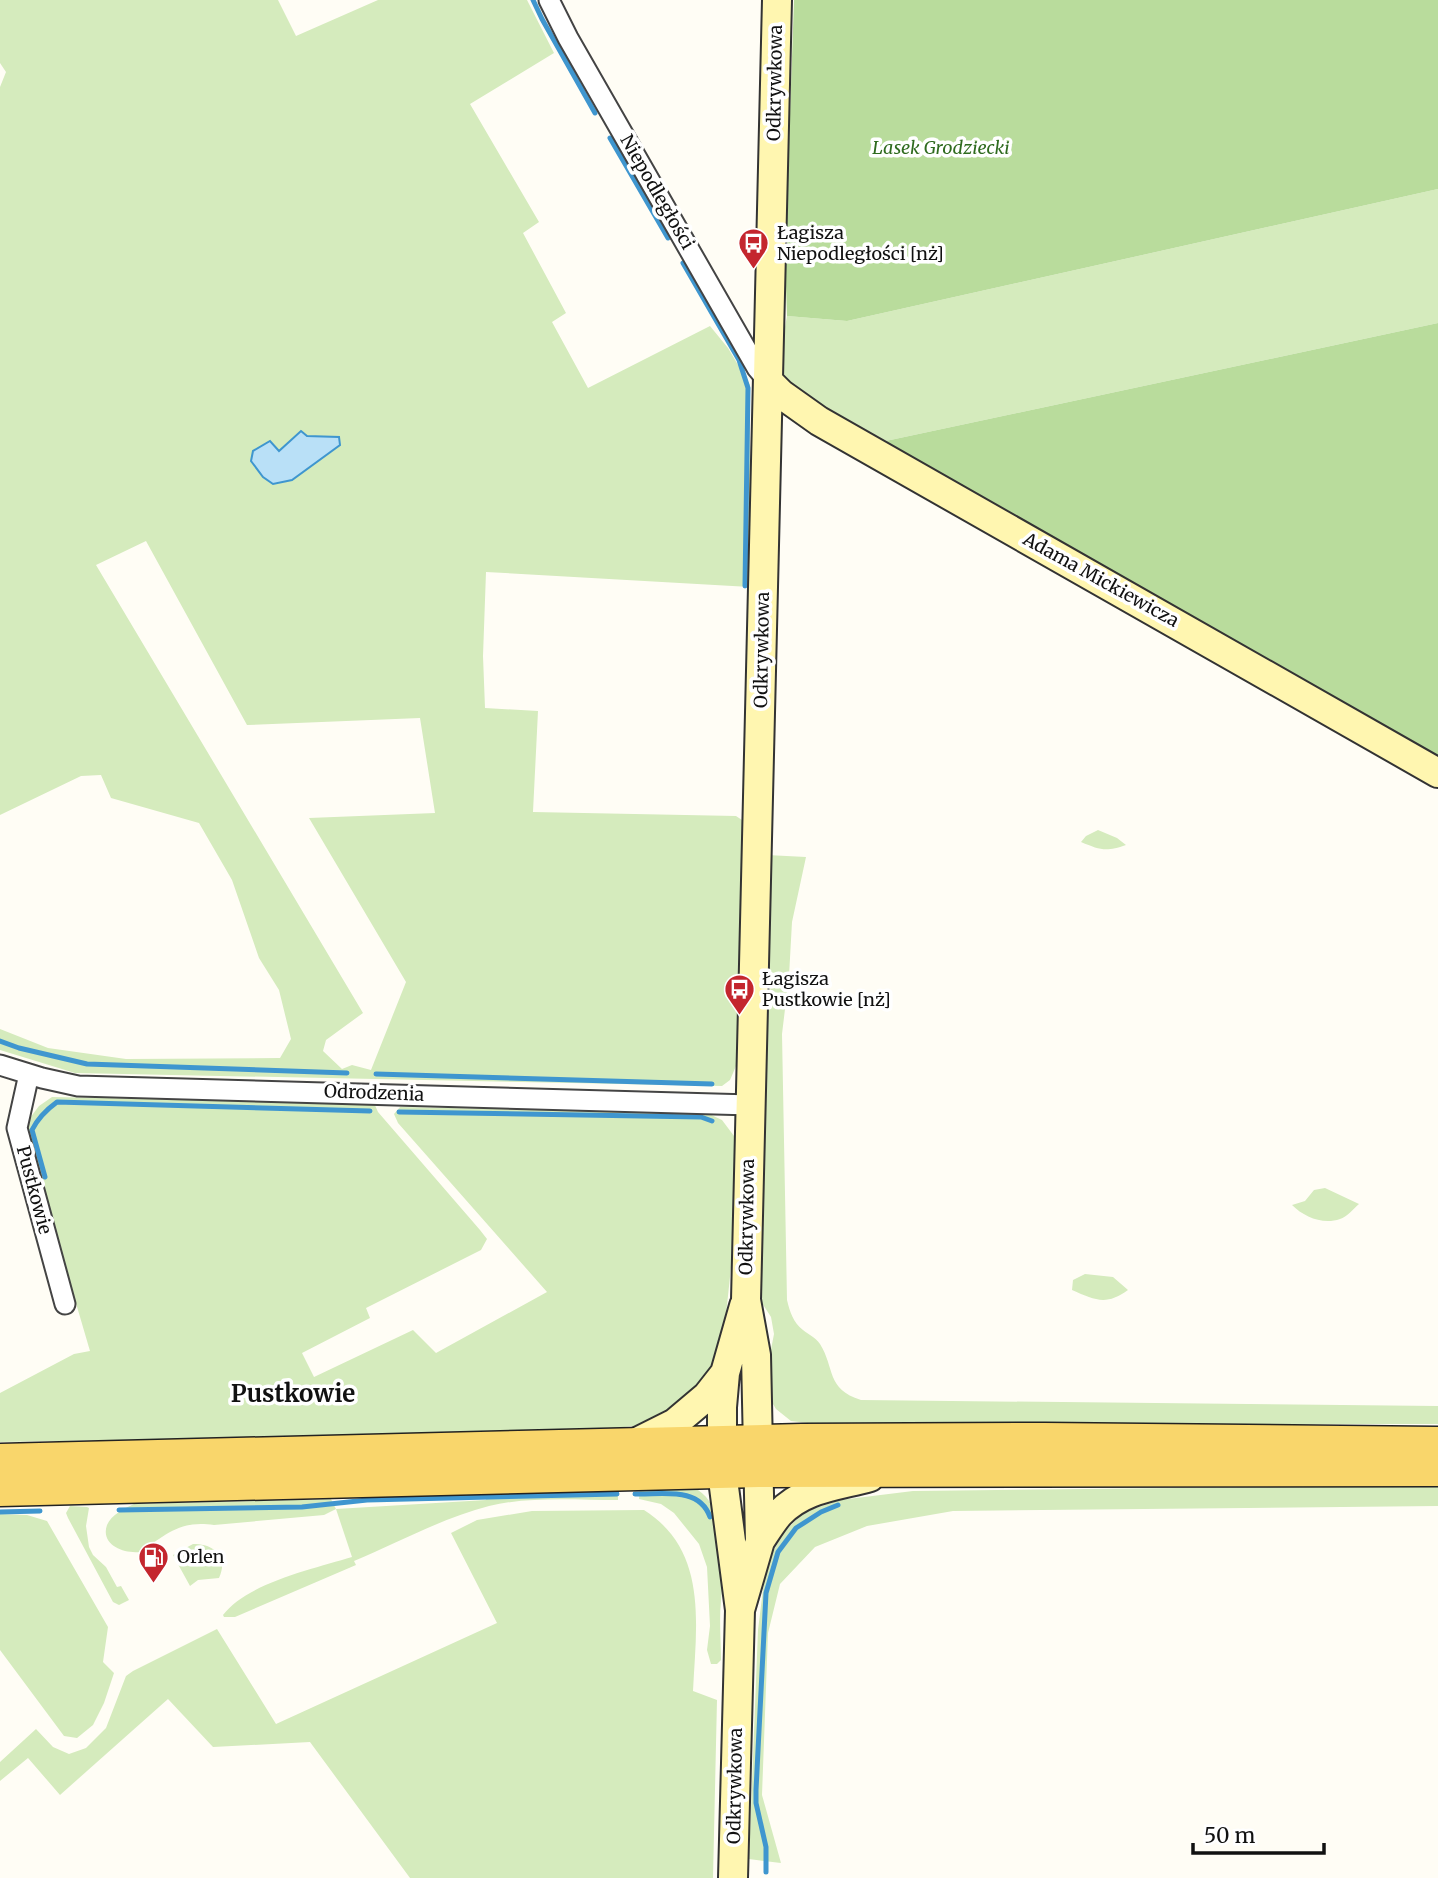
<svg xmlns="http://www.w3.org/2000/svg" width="1438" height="1878" viewBox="0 0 1438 1878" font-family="Merriweather,serif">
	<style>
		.green { fill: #d5ebbd; fill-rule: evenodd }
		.forest { fill: #b9dc9c }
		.water { fill: #b9e0f7; stroke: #3f96cf; stroke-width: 2 }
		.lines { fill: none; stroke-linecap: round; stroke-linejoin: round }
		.stream { stroke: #3f96cf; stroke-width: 5 }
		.street-casing { stroke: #444; stroke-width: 23 }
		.secondary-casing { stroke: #333; stroke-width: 32 }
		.primary-casing { stroke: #222; stroke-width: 35 }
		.street { stroke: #fff; stroke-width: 19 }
		.secondary { stroke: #fff6b0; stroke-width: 28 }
		.primary { stroke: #f9d66b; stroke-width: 32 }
		.labels { text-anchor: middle; stroke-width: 7; stroke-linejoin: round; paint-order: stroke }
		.street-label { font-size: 18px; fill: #111; stroke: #fff }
		.park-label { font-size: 18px; font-style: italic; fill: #2f6b1f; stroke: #fff }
		.poi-label { font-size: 18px; fill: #111; stroke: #fff; text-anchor: start }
		.district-label { font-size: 24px; font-weight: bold; fill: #111; stroke: #fff }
	</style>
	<rect width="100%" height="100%" fill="#fffdf5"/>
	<path class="green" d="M 0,0 L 278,0 L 296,36 L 378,0 L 527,0 L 554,53 L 470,104 L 539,222 L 523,233 L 566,313 L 552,322 L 588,388 L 710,326 L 728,348 L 750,385 L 750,587 L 486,572 L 483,656 L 485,708 L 538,711 L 533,812 L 736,816 L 745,822 L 736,1066 L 730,1080 L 722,1086 L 75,1073 L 0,1050 L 0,1029 L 48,1048 L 126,1059 L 280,1058 L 291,1039 L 279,990 L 259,958 L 232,880 L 199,823 L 111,798 L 101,775 L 81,776 L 0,815 L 0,87 L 6,72 L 0,63 ZM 146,541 L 247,725 L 420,718 L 435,813 L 309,818 L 406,982 L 371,1070 L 352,1065 L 342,1069 L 323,1051 L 326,1040 L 363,1013 L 96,565 Z
		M 1438,189 L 1438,323 L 881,442 L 817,407 L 783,378 L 780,354 L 787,316 L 847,321 Z
		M 1098,830 L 1117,838 L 1126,845 C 1106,852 1100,850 1081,842 L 1086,836 Z
		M 767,855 L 806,857 L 792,922 L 789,976 L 782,1034 L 787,1300 C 790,1312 793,1322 803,1330 C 809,1335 815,1337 820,1344 C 835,1368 826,1389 861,1400 L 1438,1406 L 1438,1424 L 816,1424 L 791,1421 L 776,1409 L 767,1394 L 767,1370 L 774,1334 L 771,1317 L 760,1300 Z
		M 52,1097 L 374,1103 L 378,1112 L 480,1230 L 487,1239 L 481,1250 L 366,1308 L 370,1318 L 302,1353 L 314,1377 L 413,1330 L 436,1353 L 547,1292 L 398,1123 L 394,1114 L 400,1107 L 707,1113 L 722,1120 L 734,1136 L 737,1163 L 734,1239 L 725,1324 L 718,1352 L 706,1381 L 694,1397 L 642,1425 L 615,1428 L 425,1435 L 0,1442 L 0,1393 L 74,1354 L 90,1351 L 24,1126 L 39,1106 Z
		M 1325,1188 L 1359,1204 C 1353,1209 1347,1217 1340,1219 C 1323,1225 1304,1217 1292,1205 L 1305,1201 L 1314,1190 Z
		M 1085,1274 L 1113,1277 L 1128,1290 C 1106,1306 1095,1300 1072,1290 L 1073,1280 Z
		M 640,1485 C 658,1485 682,1480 698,1490 C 729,1511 724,1568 721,1601 C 719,1620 721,1641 721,1660 L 717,1664 L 711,1664 L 707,1650 L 710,1626 L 707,1567 L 699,1544 L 674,1513 L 661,1504 L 639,1499 Z
		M 1438,1485 L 1438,1506 L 953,1511 L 867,1526 L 815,1547 L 780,1584 L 768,1633 L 762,1795 L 781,1863 L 749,1859 L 758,1630 L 766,1565 L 783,1533 L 804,1512 L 840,1500 L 913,1491 Z
		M 618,1487 L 618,1500 C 576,1500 531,1496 489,1506 C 445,1517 397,1543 354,1561 L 356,1565 L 235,1617 L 224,1617 L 223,1615 C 247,1583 313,1569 352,1557 L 336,1509 L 324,1515 L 214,1525 C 180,1520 167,1534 140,1552 C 124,1554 100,1545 107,1525 C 111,1515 125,1508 134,1504 L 331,1499 L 336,1509 L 486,1500 L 484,1492 Z
		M 70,1506 L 87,1507 L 89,1508 L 86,1526 L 89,1547 L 93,1555 L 106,1567 L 117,1587 L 121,1586 L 129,1600 L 119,1605 L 113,1602 L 68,1518 L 66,1513 Z
		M 644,1510 C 709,1551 696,1626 693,1691 L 717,1700 L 713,1878 L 410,1878 L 310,1742 L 213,1747 L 168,1699 L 60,1795 L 28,1758 L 0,1781 L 0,1762 L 36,1729 L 53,1747 L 69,1754 L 86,1748 L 106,1728 L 126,1676 L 133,1671 L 217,1629 L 276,1724 L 497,1623 L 451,1533 L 477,1520 L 532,1511 Z
		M 0,1514 L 27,1515 L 47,1521 L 108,1627 L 103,1662 L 114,1673 L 104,1703 L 93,1725 L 77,1738 L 64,1736 L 0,1650 Z
		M 193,1544 C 214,1544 229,1556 219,1578 L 198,1580 L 190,1586 L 173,1555 Z"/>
	<path class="forest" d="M 794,0 L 1438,0 L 1438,189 L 847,321 L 787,316 L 785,256 Z
		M 1438,323 L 1438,767 L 881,442 Z"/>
	<path class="water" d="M 301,431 L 307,436 L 339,437 L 340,445 L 292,480 L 273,484 L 263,477 L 251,461 L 253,451 L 270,441 L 279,451 Z"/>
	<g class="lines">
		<path class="stream" d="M 533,0 L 542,19 L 595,113
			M 610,138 L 668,238
			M 683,263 L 739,360 L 748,388 L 745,586
			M 0,1041 L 19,1048 L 87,1064 L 347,1073
			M 376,1074 L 712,1084
			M 399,1112 L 701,1117 L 712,1121
			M 45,1177 L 32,1130 C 38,1118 46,1110 57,1102 L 370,1111
			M 635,1494 C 662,1495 699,1486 710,1517
			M 119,1510 L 302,1507 L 367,1500 L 617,1494
			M 0,1512 L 40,1511
			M 766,1872 L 766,1847 L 756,1803 L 756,1790 L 766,1593 L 778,1552 L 796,1528 L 821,1512 L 838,1505"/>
		<defs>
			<path id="street" d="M 549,0 L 568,38 L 757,368 L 768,381
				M 0,1065 L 42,1078 L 78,1086 L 751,1105
				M 29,1074 L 17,1128 L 65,1304"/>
			<path id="secondary" d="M 768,381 L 781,394 L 819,421 L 1438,773
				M 635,1443 L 675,1423 L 707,1396 L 725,1373
				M 760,1541 C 766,1532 772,1522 779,1514 C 803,1488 838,1486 870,1477
				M 740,1610 L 760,1541 L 756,1355 L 746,1300 L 777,0
				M 733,1878 L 740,1610 L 722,1472 L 722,1407 L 725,1373 L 744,1306"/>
			<path id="primary" d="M 0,1460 L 802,1440 L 1045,1439 L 1438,1443
				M 0,1490 L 758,1471 L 1438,1470"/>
		</defs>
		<use href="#street" class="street-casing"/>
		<use href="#secondary" class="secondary-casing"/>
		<use href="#primary" class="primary-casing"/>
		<use href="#street" class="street"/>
		<use href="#secondary" class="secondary"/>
		<use href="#primary" class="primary"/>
	</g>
	<defs>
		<symbol id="bus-pin" viewBox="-11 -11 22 30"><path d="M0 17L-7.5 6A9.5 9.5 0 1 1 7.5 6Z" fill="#c4262e" stroke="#fff"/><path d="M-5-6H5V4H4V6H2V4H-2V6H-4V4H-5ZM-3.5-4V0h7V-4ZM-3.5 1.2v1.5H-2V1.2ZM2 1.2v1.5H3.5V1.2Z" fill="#fff"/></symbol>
		<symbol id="fuel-pin" viewBox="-11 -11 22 30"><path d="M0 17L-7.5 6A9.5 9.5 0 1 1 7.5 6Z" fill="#c4262e" stroke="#fff"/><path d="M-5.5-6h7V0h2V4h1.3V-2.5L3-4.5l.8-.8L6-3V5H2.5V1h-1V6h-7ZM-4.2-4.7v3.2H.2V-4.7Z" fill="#fff"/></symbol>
	</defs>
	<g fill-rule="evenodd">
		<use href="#bus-pin" x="736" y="226" width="35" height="47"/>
		<use href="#bus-pin" x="722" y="972" width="35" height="47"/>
		<use href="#fuel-pin" x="136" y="1540" width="35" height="47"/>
	</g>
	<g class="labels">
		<g class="street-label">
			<text transform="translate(775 83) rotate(-89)" y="6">Odkrywkowa</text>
			<text transform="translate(657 192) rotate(60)" y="6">Niepodległości</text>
			<text transform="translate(1101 580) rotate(29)" y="6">Adama Mickiewicza</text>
			<text transform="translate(762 650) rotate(-89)" y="6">Odkrywkowa</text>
			<text transform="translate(374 1093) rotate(2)" y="6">Odrodzenia</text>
			<text transform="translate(34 1190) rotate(75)" y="6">Pustkowie</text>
			<text transform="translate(747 1217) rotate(-89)" y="6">Odkrywkowa</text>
			<text transform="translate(735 1786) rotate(-89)" y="6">Odkrywkowa</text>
		</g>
		<g class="park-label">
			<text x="941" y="154">Lasek Grodziecki</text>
		</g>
		<g class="poi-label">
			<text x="777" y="239">Łagisza<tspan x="777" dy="21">Niepodległości [nż]</tspan></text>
			<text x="762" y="985">Łagisza<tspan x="762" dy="21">Pustkowie [nż]</tspan></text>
			<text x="177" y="1563">Orlen</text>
		</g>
		<g class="district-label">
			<text x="293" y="1402">Pustkowie</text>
		</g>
	</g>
	<path d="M1193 1843v10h131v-10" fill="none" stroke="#111111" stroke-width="3.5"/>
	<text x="1204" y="1843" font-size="21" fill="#111111" stroke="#ffffff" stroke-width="5" paint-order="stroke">50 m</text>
</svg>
